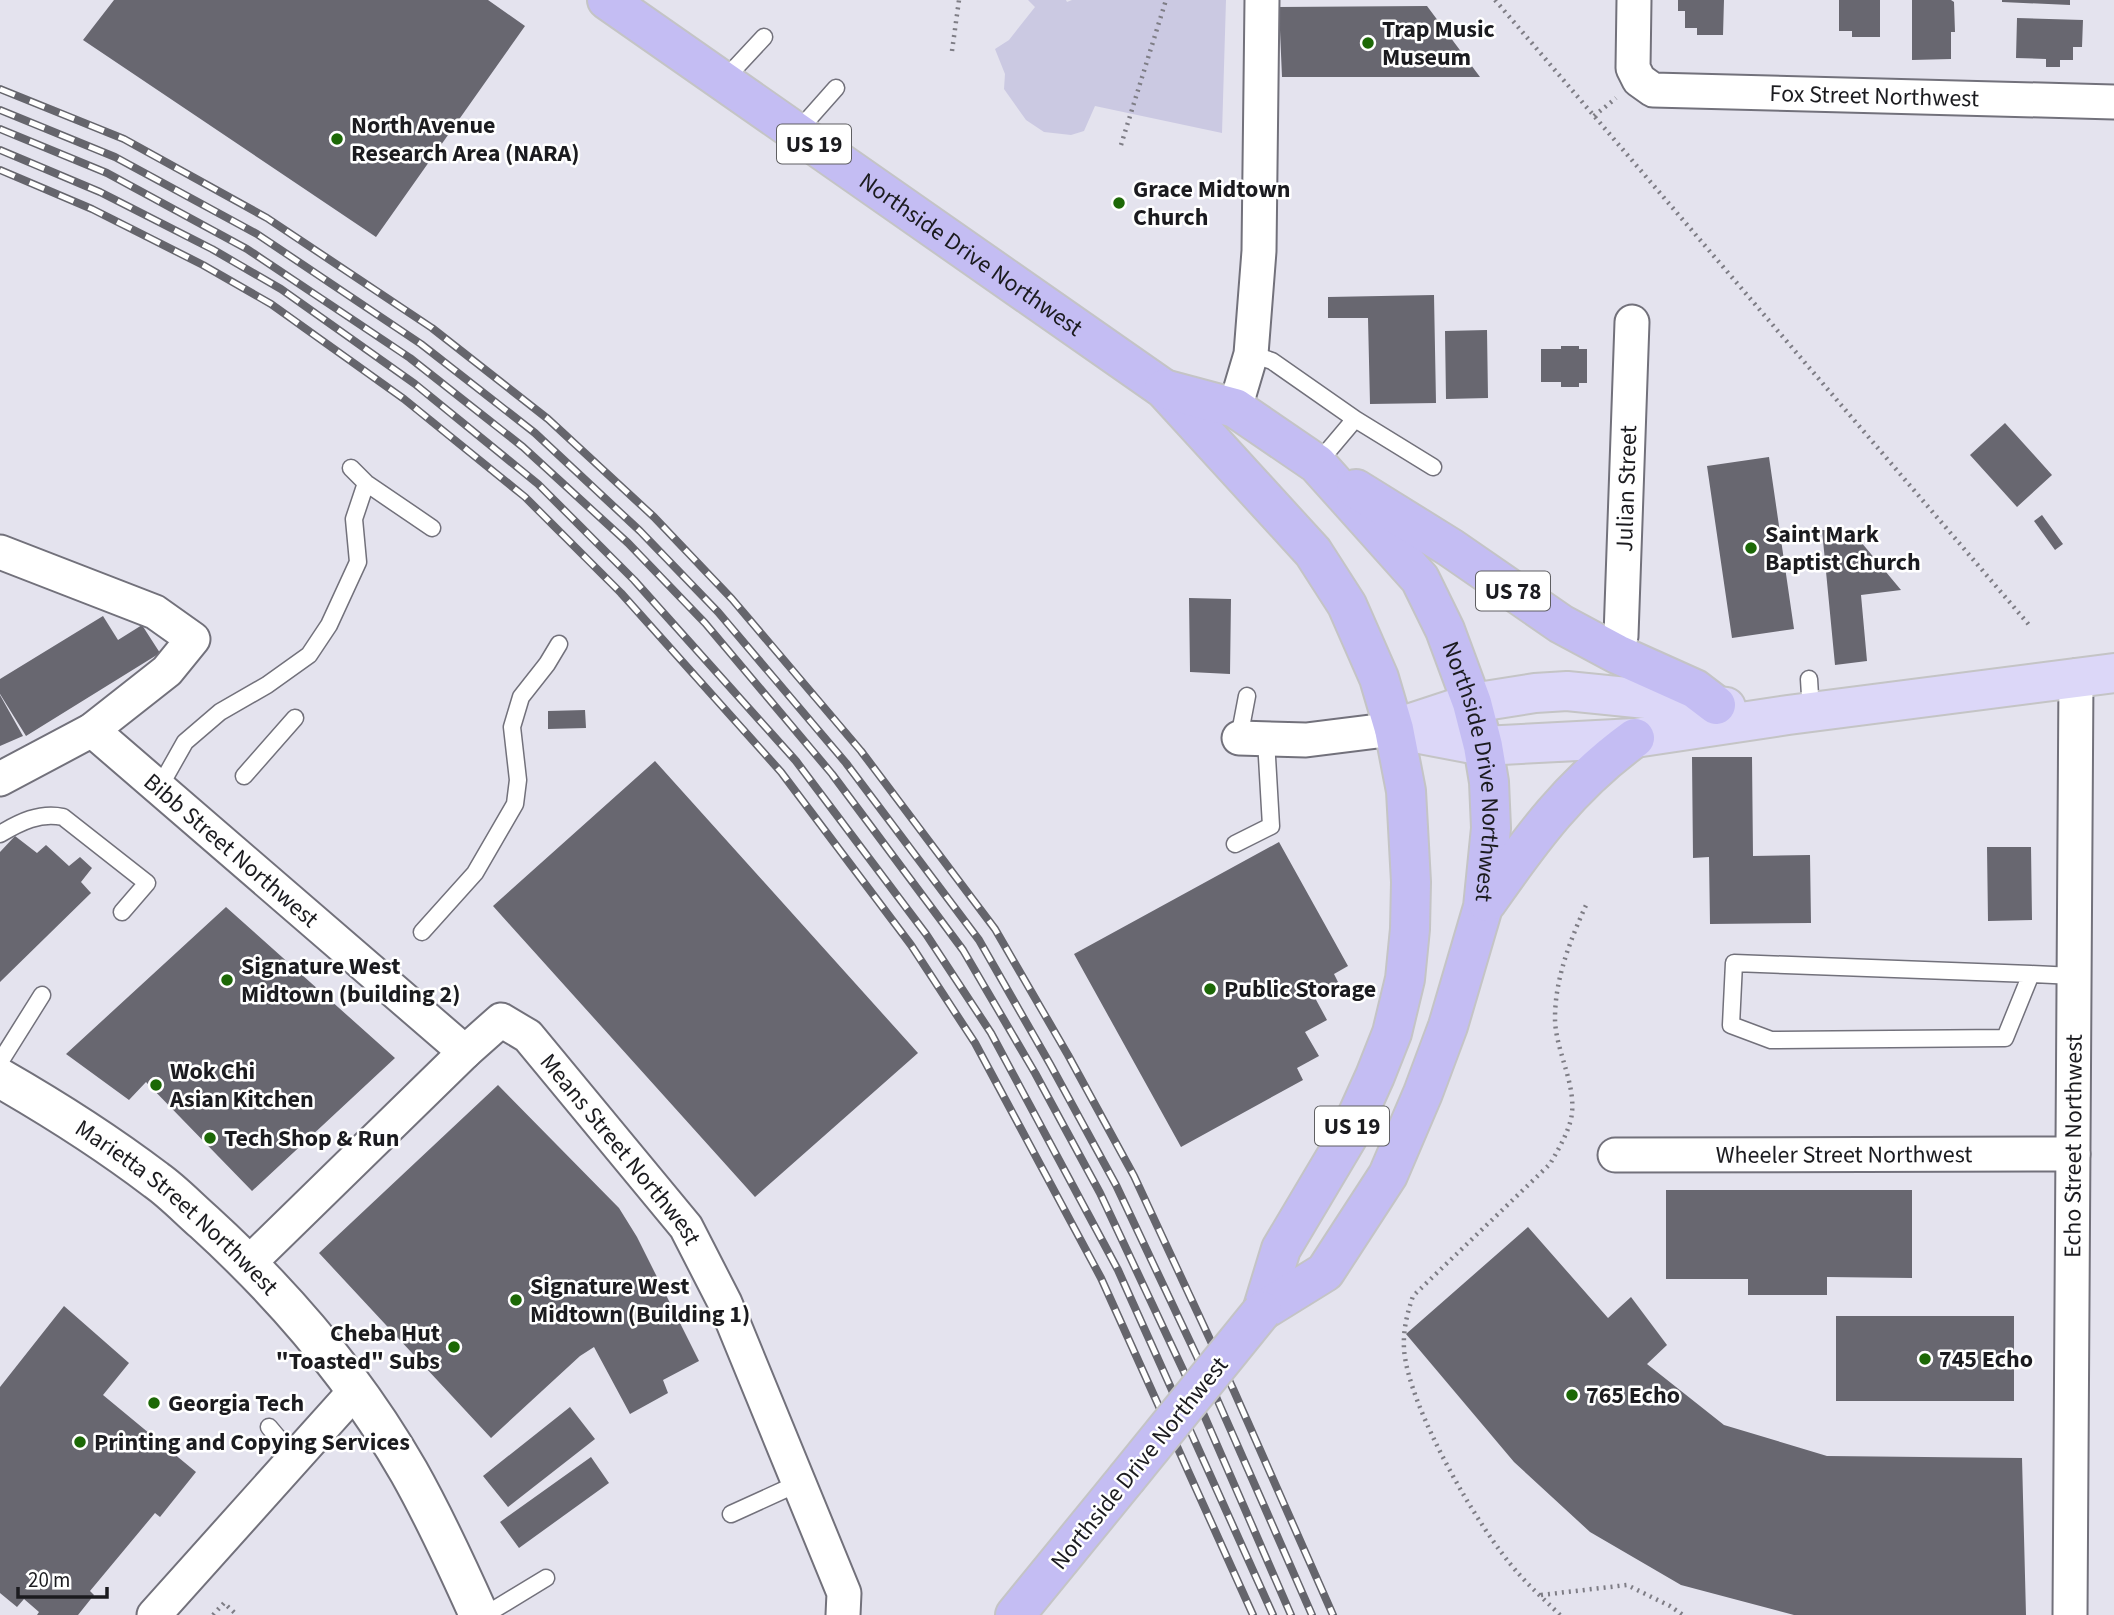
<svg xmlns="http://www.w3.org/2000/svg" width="2114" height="1615" viewBox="0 0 2114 1615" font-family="'Source Sans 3',sans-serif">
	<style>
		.green { fill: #cbc9e2 }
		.building { fill: #686770 }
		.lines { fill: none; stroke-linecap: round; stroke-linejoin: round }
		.lane-casing { stroke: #72717b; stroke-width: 19 }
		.street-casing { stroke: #72717b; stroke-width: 37 }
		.secondary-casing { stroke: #72717b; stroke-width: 42 }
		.primary-casing { stroke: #c4c4c5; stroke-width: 42 }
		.highway-casing { stroke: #c4c4c5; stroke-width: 42 }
		.path { stroke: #7e7d85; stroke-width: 4.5; stroke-dasharray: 2 5; stroke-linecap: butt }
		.lane { stroke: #fff; stroke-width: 16 }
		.street { stroke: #fff; stroke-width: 33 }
		.secondary { stroke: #fff; stroke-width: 38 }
		.primary { stroke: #dcd7f8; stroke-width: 38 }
		.highway { stroke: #c4bdf3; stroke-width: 38 }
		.rail-casing { stroke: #65656c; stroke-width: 8 }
		.rail { stroke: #fff; stroke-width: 5; stroke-dasharray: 16; stroke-linecap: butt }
		.highway-bridge-casing { stroke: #c4c4c5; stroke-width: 42; stroke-linecap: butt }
		.highway-bridge { stroke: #c4bdf3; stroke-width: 38 }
		.poi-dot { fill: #1c6806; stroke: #fff; stroke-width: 2.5 }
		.labels { text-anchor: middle; stroke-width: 5; stroke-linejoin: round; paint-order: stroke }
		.shield { fill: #fff; stroke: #5f5f62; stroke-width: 2 }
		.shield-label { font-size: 23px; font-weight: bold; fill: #1b1b1f }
		.poi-label { font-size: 24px; font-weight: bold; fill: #1b1b1f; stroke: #fff; text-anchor: start }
		.street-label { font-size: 24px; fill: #1b1b1f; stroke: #fff }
	</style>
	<rect width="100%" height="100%" fill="#e4e3ee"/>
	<path class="green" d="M 1028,0 L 1066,0 L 1067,2 L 1072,0 L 1226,0 L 1222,133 L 1095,106 L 1084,131 L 1071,135 L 1044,132 L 1026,120 L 1004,89 L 1005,74 L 995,49 L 1009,40 L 1035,7 Z"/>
	<path class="building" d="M 114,0 L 488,0 L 525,26 L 376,237 L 83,40 Z
		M 1678,0 L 1724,0 L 1723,35 L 1697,35 L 1697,28 L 1685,28 L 1685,11 L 1678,11 Z
		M 1839,0 L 1880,0 L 1880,37 L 1852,37 L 1852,31 L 1839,31 Z
		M 1912,0 L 1951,0 L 1954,2 L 1955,32 L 1951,32 L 1951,59 L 1912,60 Z
		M 2002,0 L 2070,0 L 2070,5 L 2002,2 Z
		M 1427,6 L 1480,77 L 1282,77 L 1279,7 Z
		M 2017,18 L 2083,20 L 2082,47 L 2073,47 L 2073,60 L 2060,60 L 2060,67 L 2046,67 L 2046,59 L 2016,58 Z
		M 1434,295 L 1436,403 L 1370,404 L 1368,318 L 1328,318 L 1328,297 Z
		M 1487,330 L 1488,398 L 1446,399 L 1445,331 Z
		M 1561,346 L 1579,346 L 1579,349 L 1587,349 L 1587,383 L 1579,383 L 1579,387 L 1561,387 L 1561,382 L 1541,382 L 1541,349 L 1561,349 Z
		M 2005,423 L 2052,475 L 2017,507 L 1970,455 Z
		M 1769,457 L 1794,629 L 1732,638 L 1707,466 Z
		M 2042,515 L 2063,544 L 2055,550 L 2034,521 Z
		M 1822,530 L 1851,530 L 1901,590 L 1861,595 L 1867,661 L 1835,665 Z
		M 1189,598 L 1231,599 L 1230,674 L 1190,672 Z
		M 103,616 L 118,640 L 142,625 L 160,653 L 26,736 L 0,694 L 0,679 Z
		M 0,695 L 23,736 L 0,746 Z
		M 585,710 L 586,728 L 548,729 L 548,711 Z
		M 1692,757 L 1752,757 L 1753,856 L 1810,855 L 1811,923 L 1710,924 L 1709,857 L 1693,858 Z
		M 655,761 L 918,1053 L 755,1197 L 493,906 Z
		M 15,836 L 37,853 L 46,845 L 69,866 L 80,857 L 92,868 L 81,882 L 91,893 L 0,982 L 0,852 Z
		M 1279,842 L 1348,966 L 1334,974 L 1338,982 L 1314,996 L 1327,1020 L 1305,1032 L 1319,1056 L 1297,1068 L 1303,1080 L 1181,1147 L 1074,954 Z
		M 1987,847 L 2031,847 L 2032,920 L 1988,921 Z
		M 226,907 L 395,1058 L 252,1191 L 146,1082 L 129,1100 L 66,1054 Z
		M 498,1085 L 619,1208 L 637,1237 L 699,1361 L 663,1380 L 668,1393 L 630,1414 L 594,1347 L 580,1356 L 491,1438 L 319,1253 Z
		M 1666,1190 L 1912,1190 L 1912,1278 L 1827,1277 L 1827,1295 L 1748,1295 L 1748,1279 L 1666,1279 Z
		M 1528,1227 L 1608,1318 L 1631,1297 L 1667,1345 L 1647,1364 L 1724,1425 L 1827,1456 L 2022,1458 L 2026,1615 L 1794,1615 L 1681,1585 L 1590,1532 L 1514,1462 L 1406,1334 Z
		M 64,1306 L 129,1363 L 103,1395 L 196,1472 L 160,1517 L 155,1513 L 90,1591 L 94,1595 L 78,1615 L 37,1615 L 39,1612 L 24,1599 L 17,1607 L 0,1593 L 0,1387 Z
		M 1836,1316 L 2014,1316 L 2014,1401 L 1836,1401 Z
		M 570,1407 L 595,1439 L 508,1507 L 483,1476 Z
		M 591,1457 L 609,1483 L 519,1548 L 500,1522 Z"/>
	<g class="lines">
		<defs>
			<path id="lane" d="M 723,81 L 764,37
				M 797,132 L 836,88
				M 1251,354 L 1272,361 L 1355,419
				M 1317,464 L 1355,419 L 1433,467
				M 351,468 L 366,483 L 432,528
				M 1809,679 L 1811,712
				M 1239,738 L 1247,696
				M 244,776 L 295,718
				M 159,788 L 185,742 L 220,712 L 267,685 L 309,655 L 329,625 L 358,562 L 354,519 L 366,483
				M 0,834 C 20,822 40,812 63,817 L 147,883 L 122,912
				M 1235,844 L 1271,826 L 1266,740
				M 422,932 L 475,873 L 515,804 L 518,780 L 512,727 L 521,697 L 547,664 L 559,644
				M 2031,974 L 2005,1038 L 1771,1040 L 1731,1025 L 1734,963 L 2031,974 L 2074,976
				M 0,1062 L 42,995
				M 269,1427 L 295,1458
				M 731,1514 L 799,1483
				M 485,1615 L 546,1578"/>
			<g id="street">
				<path id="s1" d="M 1634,0 L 1633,68 L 1639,80 L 1653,90 L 2114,102"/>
				<path d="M 1235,408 L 1251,354 L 1259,251 L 1262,0"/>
				<path d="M 0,552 L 155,612 L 193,639 L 167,671 L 92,730 L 0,779"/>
				<path id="s2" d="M 1617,654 L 1621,636 L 1632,322"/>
				<path id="s3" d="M 92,730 L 465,1052"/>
				<path d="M 1239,738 L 1306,740 L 1394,729"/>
				<path id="s4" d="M 1615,1155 L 2073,1154"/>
				<path id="s5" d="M 249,1263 L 465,1052 L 501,1020 L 528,1036 L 686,1227 L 725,1303 L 844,1593 L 843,1615"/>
				<path d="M 154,1615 L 355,1391"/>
				<path id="s6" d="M 2070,1615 L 2076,676"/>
			</g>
			<g id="secondary">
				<path id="s7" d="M 0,1078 C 54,1109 106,1142 156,1180 C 173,1192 188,1208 204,1222 C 283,1294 355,1378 409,1472 C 435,1518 457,1566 479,1615"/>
			</g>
			<path id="primary" d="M 1396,728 L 1472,703 L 1535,693 L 1567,691 L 1726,707
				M 1394,729 L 1483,746 L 1635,738 L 1788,715 L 2114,673"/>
			<g id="highway">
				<path id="s8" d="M 607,0 L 1164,389 L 1313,552 L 1347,605 L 1379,678 L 1394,729 L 1406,791 L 1411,882 L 1410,929 L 1405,979 L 1392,1033 L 1375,1076 L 1347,1138 L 1281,1249 L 1262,1311"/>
				<path id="s9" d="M 1164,389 L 1235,408 L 1317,464 L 1420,579 L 1445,630 L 1472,703 L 1483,746 L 1489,782 L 1491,828 L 1483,907 L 1448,1026 L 1423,1093 L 1388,1175 L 1325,1272 L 1262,1311"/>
				<path d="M 1356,489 L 1451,548 L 1561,624 L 1617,654 L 1695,689 L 1716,705"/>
				<path d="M 1487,902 C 1531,839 1571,784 1635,738"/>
				<path d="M 1015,1615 L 1126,1479"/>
			</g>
		</defs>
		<use href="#lane" class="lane-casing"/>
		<use href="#street" class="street-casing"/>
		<use href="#secondary" class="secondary-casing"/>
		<use href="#primary" class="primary-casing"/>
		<use href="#highway" class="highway-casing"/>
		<path class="path" d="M 1495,0 L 2030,626
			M 952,51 L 959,0
			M 1594,116 L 1616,98
			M 1121,145 L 1166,0
			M 1541,1595 L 1627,1585 L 1670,1606 L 1683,1615
			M 213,1615 L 224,1603 L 237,1615
			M 1560,1615 C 1546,1601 1531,1588 1518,1573 C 1479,1530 1408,1407 1404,1349 C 1403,1330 1407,1314 1413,1296 L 1550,1164 C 1558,1150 1567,1135 1571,1119 C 1578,1086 1555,1051 1555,1018 C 1555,978 1571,938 1587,903"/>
		<use href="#lane" class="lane"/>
		<use href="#street" class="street"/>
		<use href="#secondary" class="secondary"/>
		<use href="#primary" class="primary"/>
		<use href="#highway" class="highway"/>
		<defs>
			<path id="rail" d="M 0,89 L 124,139 L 267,218 L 432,328 L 548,419 L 654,517 L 732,599 L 861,751 L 995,929 L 1068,1055 L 1134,1176 L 1234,1391 L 1333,1615
				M 0,110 L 115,157 L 257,234 L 421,344 L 535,433 L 640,531 L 718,612 L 846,763 L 979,940 L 1050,1064 L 1116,1185 L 1217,1399 L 1312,1615
				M 0,129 L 107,173 L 247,249 L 410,358 L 523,447 L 628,543 L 705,623 L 832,774 L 963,950 L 1035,1073 L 1100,1193 L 1200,1406 L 1291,1615
				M 0,150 L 100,192 L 212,249 L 281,289 L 415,384 L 538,484 L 634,580 L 796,761 L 926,934 L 991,1033 L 1118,1270 L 1273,1615
				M 0,170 L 92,209 L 203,265 L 271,304 L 404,399 L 525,497 L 621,593 L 781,772 L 911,945 L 975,1043 L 1101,1278 L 1253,1615"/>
		</defs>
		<use href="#rail" class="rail-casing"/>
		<use href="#rail" class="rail"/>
		<defs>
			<path id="highway-bridge" d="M 1126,1479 L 1262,1311"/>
		</defs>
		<use href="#highway-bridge" class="highway-bridge-casing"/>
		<use href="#highway-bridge" class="highway-bridge"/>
	</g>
	<g class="poi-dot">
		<circle cx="1368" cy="43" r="7"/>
		<circle cx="337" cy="139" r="7"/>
		<circle cx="1119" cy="203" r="7"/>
		<circle cx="1751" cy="548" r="7"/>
		<circle cx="227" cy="980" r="7"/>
		<circle cx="1210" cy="989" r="7"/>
		<circle cx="156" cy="1085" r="7"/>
		<circle cx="210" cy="1138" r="7"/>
		<circle cx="516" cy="1300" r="7"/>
		<circle cx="454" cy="1347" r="7"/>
		<circle cx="1925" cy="1359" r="7"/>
		<circle cx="1572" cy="1395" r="7"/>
		<circle cx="154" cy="1403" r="7"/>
		<circle cx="80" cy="1442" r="7"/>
	</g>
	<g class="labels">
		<g class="shield">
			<rect x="777" y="124.5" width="74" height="39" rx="5"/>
			<rect x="1476" y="571.5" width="74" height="39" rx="5"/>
			<rect x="1315" y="1106.5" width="74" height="39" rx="5"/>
		</g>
		<g class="shield-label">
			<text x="814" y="152">US 19</text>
			<text x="1513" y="599">US 78</text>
			<text x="1352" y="1134">US 19</text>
		</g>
		<g class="poi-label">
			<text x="1382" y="37">Trap Music<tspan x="1382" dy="28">Museum</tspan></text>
			<text x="351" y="133">North Avenue<tspan x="351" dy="28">Research Area (NARA)</tspan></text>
			<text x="1133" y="197">Grace Midtown<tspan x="1133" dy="28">Church</tspan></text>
			<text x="1765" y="542">Saint Mark<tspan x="1765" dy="28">Baptist Church</tspan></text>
			<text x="241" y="974">Signature West<tspan x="241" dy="28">Midtown (building 2)</tspan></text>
			<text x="1224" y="997">Public Storage</text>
			<text x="170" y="1079">Wok Chi<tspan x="170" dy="28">Asian Kitchen</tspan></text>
			<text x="224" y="1146">Tech Shop &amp; Run</text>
			<text x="530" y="1294">Signature West<tspan x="530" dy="28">Midtown (Building 1)</tspan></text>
			<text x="440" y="1341" text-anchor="end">Cheba Hut<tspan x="440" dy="28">"Toasted" Subs</tspan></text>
			<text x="1939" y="1367">745 Echo</text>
			<text x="1586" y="1403">765 Echo</text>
			<text x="168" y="1411">Georgia Tech</text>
			<text x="94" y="1450">Printing and Copying Services</text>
		</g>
		<g class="street-label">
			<text dy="8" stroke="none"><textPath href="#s1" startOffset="320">Fox Street Northwest</textPath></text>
			<text dy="8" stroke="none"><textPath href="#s8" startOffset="444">Northside Drive Northwest</textPath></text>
			<text dy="8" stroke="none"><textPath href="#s2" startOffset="166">Julian Street</textPath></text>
			<text dy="8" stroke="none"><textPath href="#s9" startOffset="530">Northside Drive Northwest</textPath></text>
			<text dy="8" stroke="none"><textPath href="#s3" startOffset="184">Bibb Street Northwest</textPath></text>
			<text dy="8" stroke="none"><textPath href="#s6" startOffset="469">Echo Street Northwest</textPath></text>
			<text dy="8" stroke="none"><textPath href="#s5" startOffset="528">Means Street Northwest</textPath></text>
			<text dy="8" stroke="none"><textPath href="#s4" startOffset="229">Wheeler Street Northwest</textPath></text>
			<text dy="8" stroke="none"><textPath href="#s7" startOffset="220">Marietta Street Northwest</textPath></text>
			<text transform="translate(1139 1463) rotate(-51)" y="8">Northside Drive Northwest</text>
		</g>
	</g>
	<path d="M18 1587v10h89v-10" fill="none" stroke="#1b1b1f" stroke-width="3.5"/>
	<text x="28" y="1587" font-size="21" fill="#1b1b1f" stroke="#ffffff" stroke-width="5" paint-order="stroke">20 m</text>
</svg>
